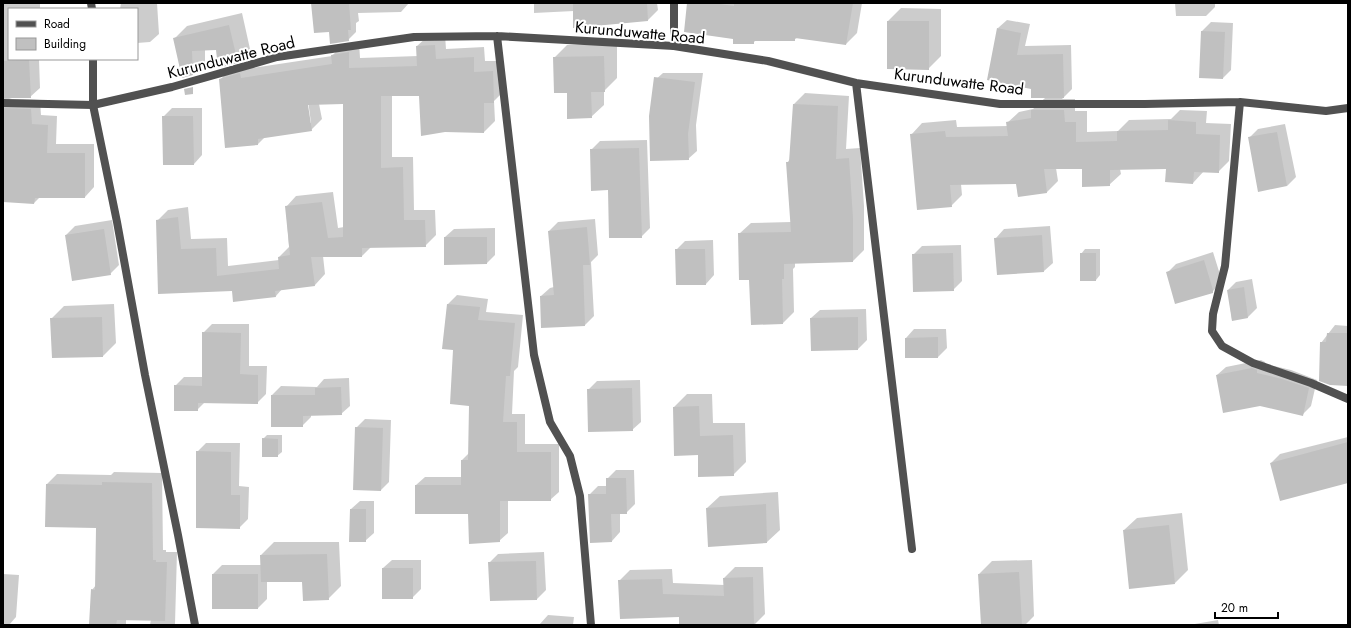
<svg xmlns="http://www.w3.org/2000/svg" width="1351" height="628" viewBox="0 0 1351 628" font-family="Jost,sans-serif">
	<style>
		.shadow { fill: #0003; fill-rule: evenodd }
		.building { fill: #c0c0c0 }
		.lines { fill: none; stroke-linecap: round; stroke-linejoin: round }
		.lane { stroke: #515151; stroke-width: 8 }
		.street { stroke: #515151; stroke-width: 8 }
		.labels { text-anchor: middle; stroke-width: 4; stroke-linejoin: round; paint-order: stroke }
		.street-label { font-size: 16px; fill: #000; stroke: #fff }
	</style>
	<rect width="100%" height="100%" fill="#fff"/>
	<path class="shadow" d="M 3,3 L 40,3 L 40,9 L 9,9 L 9,59 L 39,59 L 40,88 L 30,97 L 6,97 L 12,99 L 40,100 L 41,115 L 57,116 L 56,144 L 94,144 L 94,187 L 85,197 L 40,197 L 34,203 L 3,201 Z
		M 121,3 L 157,3 L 159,34 L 150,42 L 137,43 L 137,9 L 120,9 Z
		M 312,3 L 409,3 L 401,12 L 358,13 L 359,21 L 356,23 L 356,32 L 348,40 L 330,31 Z
		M 534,3 L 657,3 L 658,10 L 648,20 L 574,11 L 534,13 Z
		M 688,3 L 862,3 L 857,33 L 846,44 L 798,37 L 794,40 L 756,40 L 753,43 L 734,38 Z
		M 1175,3 L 1215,3 L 1215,7 L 1206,16 L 1176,16 Z
		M 901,8 L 941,9 L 941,56 L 928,69 L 888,21 Z
		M 242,13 L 250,49 L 237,62 L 217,49 L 205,50 L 205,62 L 192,74 L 174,39 L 187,26 Z
		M 1007,20 L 1030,24 L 1025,46 L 1071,45 L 1072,89 L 1062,99 L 1075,99 L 1075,111 L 1087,111 L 1087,132 L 1118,131 L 1129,120 L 1171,119 L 1180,110 L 1207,111 L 1206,123 L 1231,124 L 1229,161 L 1218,172 L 1204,171 L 1193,183 L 1167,168 L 1120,169 L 1121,174 L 1109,185 L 1083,168 L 1056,168 L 1058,181 L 1047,192 L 1018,196 L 1017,183 L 961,184 L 962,195 L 951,206 L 911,135 L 922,123 L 956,120 L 957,127 L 1008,126 L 1007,123 L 1019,112 L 1033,109 L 1045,98 L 1032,88 L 998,28 Z
		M 1211,22 L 1233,23 L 1231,70 L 1223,78 L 1200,77 L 1202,31 Z
		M 445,35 L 446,49 L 484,47 L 485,61 L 503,61 L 504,91 L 494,101 L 495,121 L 484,132 L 445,131 L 420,95 L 392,95 L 392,157 L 413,157 L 414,210 L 435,210 L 436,235 L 425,246 L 371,247 L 362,256 L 323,256 L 325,274 L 315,285 L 282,289 L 276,296 L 233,290 L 159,292 L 157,221 L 168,210 L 188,207 L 191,239 L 227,238 L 228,266 L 279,260 L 279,257 L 289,247 L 286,207 L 296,196 L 333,192 L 338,228 L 344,227 L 344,103 L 319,104 L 322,119 L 311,130 L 265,137 L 258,144 L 220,80 L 230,69 L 252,68 L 332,56 L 343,44 L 359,42 L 360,58 L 418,56 L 417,46 L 428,36 ZM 308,100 L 311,123 L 309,123 L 306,101 Z
		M 617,44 L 617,78 L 604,91 L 604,105 L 591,117 L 568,92 L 554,58 L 567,45 Z
		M 663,73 L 703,73 L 696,125 L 697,151 L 688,159 L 654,81 Z
		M 805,93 L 849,96 L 846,149 L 860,148 L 864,206 L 864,250 L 853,261 L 795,262 L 795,267 L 793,269 L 794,312 L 783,323 L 750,279 L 739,234 L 751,223 L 791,222 L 787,163 L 790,159 L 794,104 Z
		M 172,108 L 202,108 L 202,155 L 194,164 L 163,117 Z
		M 1285,124 L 1296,177 L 1287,186 L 1249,138 L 1258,129 Z
		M 647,140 L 650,228 L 641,237 L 609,189 L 591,150 L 600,141 Z
		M 595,219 L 598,255 L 591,262 L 594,316 L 585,325 L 542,327 L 541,296 L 550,288 L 554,287 L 549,231 L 558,222 Z
		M 112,220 L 119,265 L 110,274 L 66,235 L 75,226 Z
		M 1050,226 L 1053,263 L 1044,271 L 996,238 L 1004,229 Z
		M 495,228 L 495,255 L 487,263 L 445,237 L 454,229 Z
		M 713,240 L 714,275 L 706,284 L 676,250 L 685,241 Z
		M 961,245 L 962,281 L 953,290 L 913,255 L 922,246 Z
		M 1085,249 L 1100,249 L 1100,275 L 1096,280 L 1081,254 Z
		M 1213,252 L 1222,281 L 1221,283 L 1212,292 L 1167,273 L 1176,264 Z
		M 1252,279 L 1257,308 L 1248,317 L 1232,320 L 1228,290 L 1236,282 Z
		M 457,295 L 488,299 L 486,312 L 523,315 L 518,367 L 514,371 L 512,414 L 525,414 L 525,444 L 559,444 L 559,492 L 550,500 L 508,500 L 508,533 L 499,541 L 469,513 L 416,485 L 425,477 L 462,477 L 462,460 L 469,453 L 470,405 L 454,349 L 448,304 Z
		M 114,304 L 116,343 L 103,356 L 51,319 L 64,306 Z
		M 866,309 L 867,340 L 858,349 L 811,318 L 820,310 Z
		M 212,324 L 249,324 L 249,366 L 267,366 L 266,394 L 257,403 L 205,402 L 197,410 L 175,386 L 184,377 L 203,377 L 203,333 Z
		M 1335,325 L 1348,326 L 1348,385 L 1321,343 Z
		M 914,329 L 946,329 L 947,348 L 938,357 L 906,338 Z
		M 1261,360 L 1265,362 L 1266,364 L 1291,370 L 1317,380 L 1311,406 L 1302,415 L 1217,375 L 1226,367 Z
		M 349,378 L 350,406 L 341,414 L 311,415 L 311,417 L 302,426 L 272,395 L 281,386 L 317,387 L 324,379 Z
		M 640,380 L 641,422 L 632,430 L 588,390 L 597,381 Z
		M 687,394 L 712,394 L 713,423 L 745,423 L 746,462 L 733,475 L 699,454 L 675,455 L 674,407 Z
		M 365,419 L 391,420 L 389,482 L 381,490 L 356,428 Z
		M 267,435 L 282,435 L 282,452 L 277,456 L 263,439 Z
		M 1348,437 L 1348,475 L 1271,463 L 1280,454 Z
		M 206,443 L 240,443 L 239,486 L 249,487 L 248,519 L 239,528 L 197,452 Z
		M 616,470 L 634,470 L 635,504 L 626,513 L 620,513 L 620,532 L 612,541 L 589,495 L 598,486 L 607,486 L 607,479 Z
		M 114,472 L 162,473 L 163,550 L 166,550 L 166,552 L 177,552 L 175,624 L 195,625 L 150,625 L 151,619 L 126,619 L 126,625 L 90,625 L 92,590 L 96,585 L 97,527 L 47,484 L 57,474 L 111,475 Z
		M 778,492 L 780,530 L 767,542 L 707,508 L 720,496 Z
		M 360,501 L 374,501 L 374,533 L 365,541 L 351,509 Z
		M 1182,513 L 1188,570 L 1175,583 L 1124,530 L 1137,518 Z
		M 274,542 L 339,542 L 341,586 L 328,599 L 303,581 L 267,581 L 267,599 L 258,608 L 213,574 L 222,565 L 261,565 L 261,555 Z
		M 544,552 L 546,590 L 537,599 L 491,600 L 489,563 L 498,554 Z
		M 392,560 L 421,560 L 421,589 L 412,598 L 383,568 Z
		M 1032,560 L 1034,616 L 1025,625 L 982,625 L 979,574 L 992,561 Z
		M 735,567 L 763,567 L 765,614 L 754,625 L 680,625 L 680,616 L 619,581 L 630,570 L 672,569 L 673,583 L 725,585 L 724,578 Z
		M 3,574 L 19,575 L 16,617 L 9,625 L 3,625 Z
		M 548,615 L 574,617 L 573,625 L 539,625 Z
		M 1218,620 L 1219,625 L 1189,625 Z"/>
	<path class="building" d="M 311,3 L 349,3 L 351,30 L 348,30 L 349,41 L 330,44 L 329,32 L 314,33 Z
		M 573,3 L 647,3 L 648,21 L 573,28 Z
		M 687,3 L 712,3 L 734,6 L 734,3 L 853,3 L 846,45 L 795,38 L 795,41 L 754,41 L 754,44 L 733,44 L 733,39 L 684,32 Z
		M 887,21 L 929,21 L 929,70 L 887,69 Z
		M 229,25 L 238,63 L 218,68 L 216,50 L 192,51 L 193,75 L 182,78 L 173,38 Z
		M 997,28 L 1021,33 L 1017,55 L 1063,54 L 1064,98 L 1031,98 L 1031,89 L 987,80 Z
		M 1201,31 L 1225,32 L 1223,79 L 1199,78 Z
		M 435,45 L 436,59 L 474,57 L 474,72 L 493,71 L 494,103 L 484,103 L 484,133 L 445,132 L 421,136 L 419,96 L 381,96 L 381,168 L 403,167 L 404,220 L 425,220 L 426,247 L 362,248 L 362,257 L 311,257 L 315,286 L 275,291 L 276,297 L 233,302 L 232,291 L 158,294 L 156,220 L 178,217 L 181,249 L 216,248 L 217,276 L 279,269 L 278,257 L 290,255 L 285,206 L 322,202 L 328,238 L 343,237 L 343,104 L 308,105 L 312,131 L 258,139 L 258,145 L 225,148 L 219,79 L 240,73 L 241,78 L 332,64 L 331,55 L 349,52 L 349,68 L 417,66 L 416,46 Z
		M 604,56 L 605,92 L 591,92 L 592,118 L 567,119 L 567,93 L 554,93 L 553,57 Z
		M 29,60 L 31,98 L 3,98 L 3,61 Z
		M 654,77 L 695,82 L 688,134 L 689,160 L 650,161 L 649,116 Z
		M 193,87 L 193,94 L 185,95 L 184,89 Z
		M 793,104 L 838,106 L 836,159 L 849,158 L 853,218 L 853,262 L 784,264 L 784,279 L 782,279 L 783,324 L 751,325 L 749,280 L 739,280 L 738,233 L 791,232 L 786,162 L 789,162 Z
		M 3,108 L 31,109 L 32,124 L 48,125 L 47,153 L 85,153 L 85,198 L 35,198 L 34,204 L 3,202 Z
		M 1031,110 L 1064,110 L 1065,122 L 1076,122 L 1076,142 L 1117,141 L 1117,131 L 1168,130 L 1168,120 L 1196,122 L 1196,134 L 1220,135 L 1219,173 L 1194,172 L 1193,184 L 1165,182 L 1166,169 L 1110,170 L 1110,186 L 1082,187 L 1082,169 L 1044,169 L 1047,193 L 1018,197 L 1016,184 L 950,185 L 952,207 L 917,210 L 910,134 L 945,131 L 946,137 L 1008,136 L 1006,122 L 1031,118 Z
		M 162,116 L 193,116 L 194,165 L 163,165 Z
		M 1277,132 L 1287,186 L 1258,192 L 1248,137 Z
		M 639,148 L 642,238 L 609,238 L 608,190 L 591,191 L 590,149 Z
		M 587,227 L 590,265 L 583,265 L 585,326 L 541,328 L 540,296 L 554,295 L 548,231 Z
		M 104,229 L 111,275 L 72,281 L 65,235 Z
		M 1042,235 L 1044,272 L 997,275 L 994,238 Z
		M 444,237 L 487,237 L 487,264 L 444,265 Z
		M 675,249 L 705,249 L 706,285 L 676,285 Z
		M 953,253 L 954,291 L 913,292 L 912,254 Z
		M 1080,253 L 1096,253 L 1096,281 L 1080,281 Z
		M 1204,260 L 1213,290 L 1213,293 L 1175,304 L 1166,272 Z
		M 1244,287 L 1248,318 L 1232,321 L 1227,290 Z
		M 447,304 L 480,307 L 478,320 L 515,323 L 510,376 L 506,376 L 503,422 L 517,422 L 517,452 L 551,452 L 551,501 L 500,501 L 500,542 L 469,544 L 468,514 L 415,514 L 415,485 L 461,485 L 461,460 L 468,460 L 469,406 L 450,404 L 453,350 L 442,349 Z
		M 102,317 L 103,357 L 52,358 L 50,318 Z
		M 858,317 L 858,350 L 811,351 L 810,318 Z
		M 202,332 L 241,333 L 240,374 L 258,375 L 258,404 L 198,403 L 198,411 L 174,411 L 174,385 L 202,386 Z
		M 1327,333 L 1348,333 L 1348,386 L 1330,385 L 1319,381 L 1320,342 L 1326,342 Z
		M 938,337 L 938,358 L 905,358 L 905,338 Z
		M 1252,368 L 1257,370 L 1257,373 L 1282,379 L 1309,388 L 1303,416 L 1260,406 L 1223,413 L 1216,375 Z
		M 341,387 L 342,415 L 303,416 L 303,427 L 271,427 L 271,395 L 315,395 L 315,388 Z
		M 632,388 L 633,431 L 588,432 L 587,389 Z
		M 699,406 L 700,436 L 733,435 L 734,476 L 698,477 L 698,455 L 674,456 L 673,407 Z
		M 355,427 L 383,428 L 381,491 L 353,490 Z
		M 262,438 L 278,439 L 278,457 L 262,457 Z
		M 1348,442 L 1348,483 L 1280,501 L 1270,463 Z
		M 196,451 L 231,452 L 231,495 L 240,495 L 240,529 L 196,528 Z
		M 606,478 L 626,478 L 627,514 L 611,514 L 612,542 L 590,543 L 588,494 L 606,494 Z
		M 102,482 L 152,483 L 153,560 L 156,560 L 156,562 L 167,562 L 165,621 L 117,620 L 116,625 L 89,625 L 91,589 L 95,590 L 96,528 L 45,527 L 46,484 L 102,485 Z
		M 766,504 L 767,543 L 708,547 L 706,508 Z
		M 350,509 L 366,509 L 366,542 L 349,542 Z
		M 1169,525 L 1175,584 L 1129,589 L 1123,530 Z
		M 327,554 L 329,600 L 303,601 L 302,582 L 261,582 L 260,555 Z
		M 536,561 L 537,600 L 490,601 L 488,562 Z
		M 382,568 L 413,568 L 413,599 L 382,599 Z
		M 1019,572 L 1022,625 L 981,625 L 978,574 Z
		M 212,574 L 258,574 L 258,609 L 212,609 Z
		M 753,577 L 754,625 L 679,625 L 679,617 L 620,619 L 618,580 L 662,579 L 663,594 L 724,596 L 723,578 Z"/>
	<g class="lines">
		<path class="lane" d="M 91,3 L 92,9
			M 674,46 L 674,3
			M 93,59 L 93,105 L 117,222 L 145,375 L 178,535 L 195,625"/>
		<path class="street" d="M 497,36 L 534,355 L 550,422 L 570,456 L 580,496 L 591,625
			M 856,83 L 912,549
			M 1240,102 L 1225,266 L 1213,314 L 1212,331 L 1222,346 L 1253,363 L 1311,383 L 1348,399
			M 3,103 L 93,105 L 172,87 L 277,57 L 414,37 L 497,36 L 674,46 L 768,61 L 856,83 L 1000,104 L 1145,104 L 1240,102 L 1326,111 L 1348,108"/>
	</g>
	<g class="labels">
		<g class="street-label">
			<text transform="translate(640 32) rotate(5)" y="6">Kurunduwatte Road</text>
			<text transform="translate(231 57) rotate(-14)" y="6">Kurunduwatte Road</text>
			<text transform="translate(959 81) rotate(7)" y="6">Kurunduwatte Road</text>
		</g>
	</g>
	<rect width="1351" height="628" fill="none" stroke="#000000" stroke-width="8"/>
	<rect x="8" y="8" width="130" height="52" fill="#ffffff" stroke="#999999"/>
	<rect x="16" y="21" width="20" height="6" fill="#515151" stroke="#999999"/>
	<text x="44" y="28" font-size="12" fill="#000000">Road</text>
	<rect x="16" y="38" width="20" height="12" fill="#c0c0c0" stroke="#999999"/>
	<text x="44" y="48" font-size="12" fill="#000000">Building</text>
	<path d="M1215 612v6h63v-6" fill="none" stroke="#000000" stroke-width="2"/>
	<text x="1221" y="612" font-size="12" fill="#000000" stroke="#ffffff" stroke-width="3" paint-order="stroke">20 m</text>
</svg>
